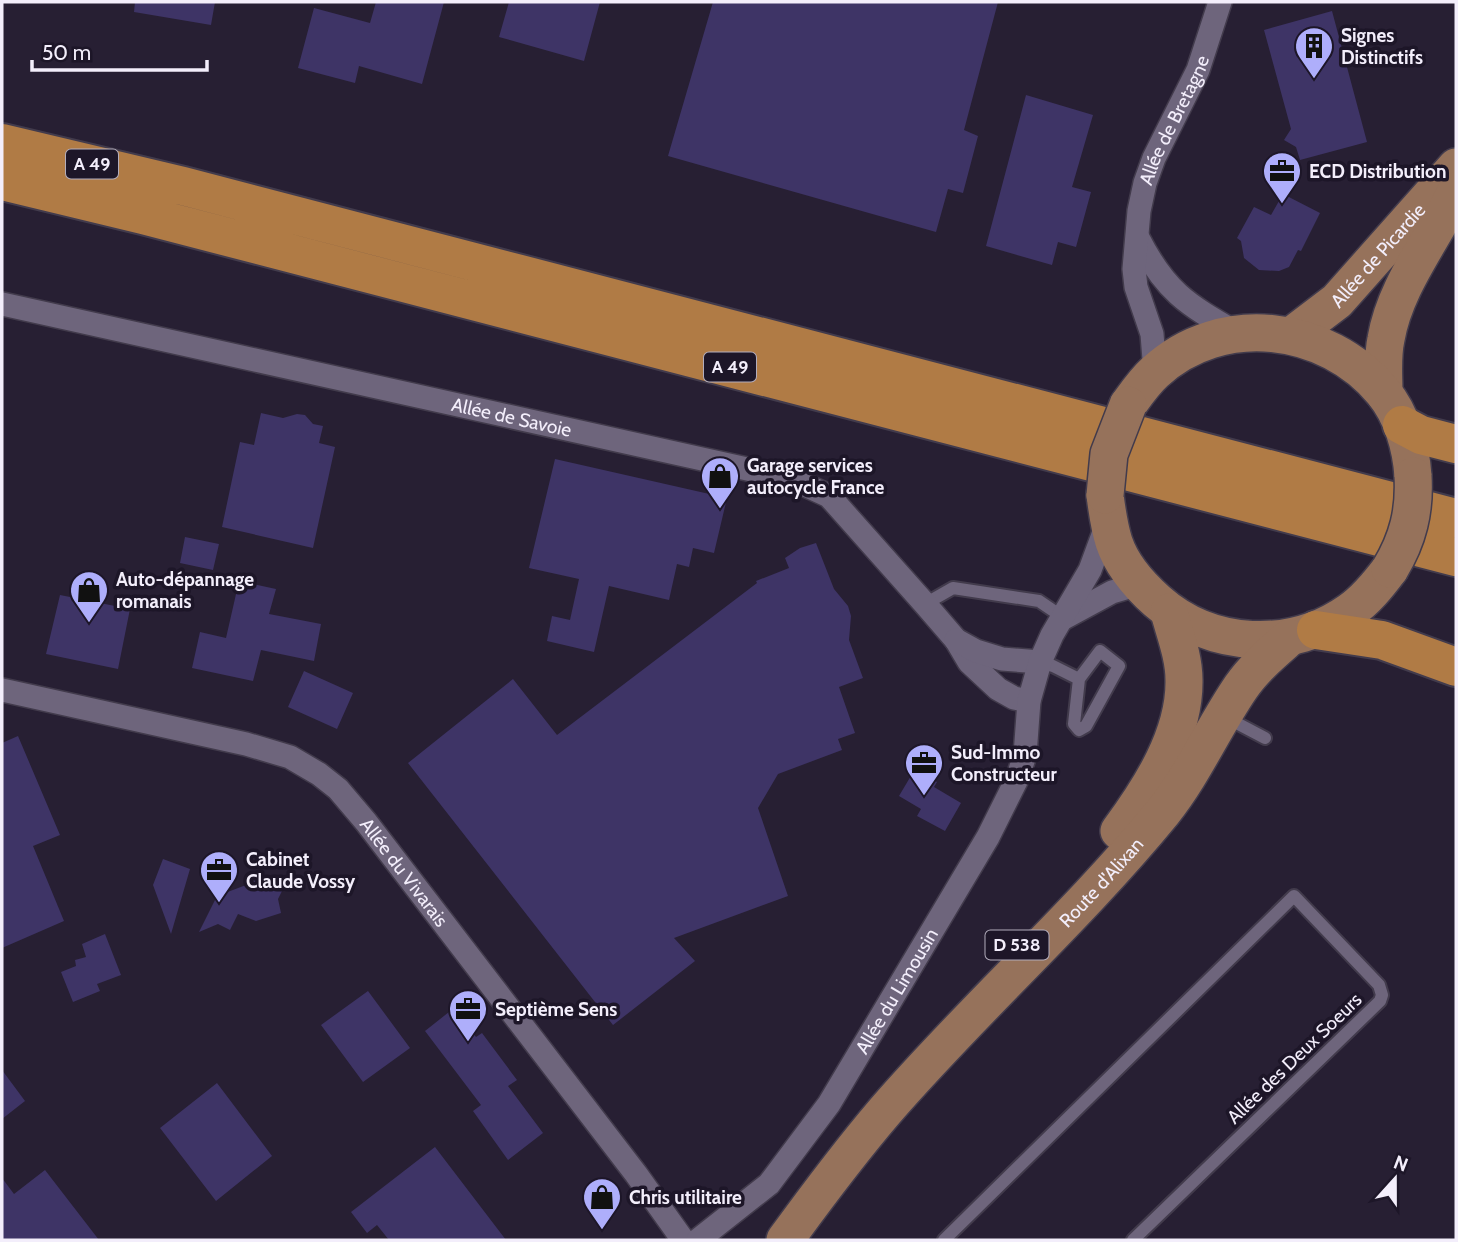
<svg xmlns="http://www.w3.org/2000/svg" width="1458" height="1242" viewBox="0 0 1458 1242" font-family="Cabin,sans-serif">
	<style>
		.building { fill: #3e3466 }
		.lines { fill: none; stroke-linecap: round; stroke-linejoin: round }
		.service-casing { stroke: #423b4c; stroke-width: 16 }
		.minor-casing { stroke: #423b4c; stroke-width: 26 }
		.primary-casing { stroke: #423b4c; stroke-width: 40 }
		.motorway-casing { stroke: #423b4c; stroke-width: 42 }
		.service { stroke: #6e657c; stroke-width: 12 }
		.minor { stroke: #6e657c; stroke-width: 23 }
		.primary { stroke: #96725b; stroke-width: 37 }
		.motorway { stroke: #b07b45; stroke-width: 38 }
		.primary-bridge-casing { stroke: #423b4c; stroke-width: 40; stroke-linecap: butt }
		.primary-bridge { stroke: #96725b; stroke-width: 37 }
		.labels { text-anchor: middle; stroke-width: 7; stroke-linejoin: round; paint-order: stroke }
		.shield { fill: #1d1628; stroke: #b3adbc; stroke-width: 2 }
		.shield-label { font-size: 18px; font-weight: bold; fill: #f3eefb }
		.poi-label { font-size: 19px; font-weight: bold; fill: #f3eefb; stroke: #1d1628; text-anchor: start }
		.street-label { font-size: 19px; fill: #f3eefb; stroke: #1d1628 }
	</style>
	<rect width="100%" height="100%" fill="#271f33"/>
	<path class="building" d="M 135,2 L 215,2 L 211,25 L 134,12 Z
		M 376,2 L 444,2 L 422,84 L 359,66 L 355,83 L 298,68 L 314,8 L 370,23 Z
		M 509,2 L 600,2 L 584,61 L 499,37 Z
		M 713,2 L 998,2 L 964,130 L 978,136 L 963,193 L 948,189 L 936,232 L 668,156 Z
		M 1332,11 L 1367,142 L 1300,160 L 1296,147 L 1284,140 L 1291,129 L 1264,30 Z
		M 1026,95 L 1093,115 L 1072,187 L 1091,192 L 1076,247 L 1058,242 L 1052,265 L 986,246 Z
		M 1283,194 L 1320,213 L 1301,251 L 1298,250 L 1289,267 L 1279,271 L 1259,270 L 1244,258 L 1241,241 L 1237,238 L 1254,207 L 1271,215 Z
		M 261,413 L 283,418 L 297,414 L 305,415 L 313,424 L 323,426 L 319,443 L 335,447 L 313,548 L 222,527 L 240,442 L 254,445 Z
		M 555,459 L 727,498 L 714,553 L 693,548 L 689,567 L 677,564 L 669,600 L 609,586 L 594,652 L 547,641 L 552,616 L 570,620 L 579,579 L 529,568 Z
		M 185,537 L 219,544 L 213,570 L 180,563 Z
		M 816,543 L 834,589 L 848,606 L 851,616 L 849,640 L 863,678 L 839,687 L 855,733 L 838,739 L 842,750 L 778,774 L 758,808 L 788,896 L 674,938 L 695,961 L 613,1025 L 408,763 L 513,679 L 557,735 L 757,583 L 756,581 L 789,568 L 785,558 L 800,548 Z
		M 239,581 L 276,589 L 269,614 L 321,624 L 314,661 L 261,650 L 253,681 L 192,668 L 200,632 L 226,638 Z
		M 60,595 L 130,609 L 118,669 L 46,654 Z
		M 304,671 L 353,693 L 337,729 L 288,707 Z
		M 18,736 L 60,835 L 33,846 L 64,921 L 2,948 L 2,743 Z
		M 915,769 L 937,782 L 934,787 L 961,803 L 945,831 L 917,816 L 921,809 L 899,796 Z
		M 163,859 L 190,869 L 171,934 L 153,885 Z
		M 258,874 L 285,885 L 278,899 L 281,913 L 256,921 L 238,914 L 230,930 L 218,924 L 199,932 L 217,896 L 254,882 Z
		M 105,934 L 121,975 L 97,984 L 100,991 L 73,1002 L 61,972 L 76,966 L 75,960 L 86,957 L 82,944 Z
		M 368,991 L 410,1048 L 363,1082 L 321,1025 Z
		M 454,1008 L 476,1037 L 482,1033 L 517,1080 L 508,1086 L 543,1133 L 508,1160 L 473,1111 L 481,1105 L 425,1031 Z
		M 2,1070 L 25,1101 L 2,1119 Z
		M 217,1083 L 272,1156 L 216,1201 L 160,1128 Z
		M 435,1147 L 506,1240 L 389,1240 L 377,1225 L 367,1233 L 351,1212 Z
		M 45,1170 L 99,1240 L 2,1240 L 2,1178 L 14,1194 Z"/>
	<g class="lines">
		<defs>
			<path id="service" d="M 925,604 L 953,588 L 1039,601 L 1064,618
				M 1100,651 L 1119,666 L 1086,726 L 1079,730 L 1074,724 L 1079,679 Z
				M 1040,662 L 1053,666 L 1079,679
				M 1227,718 L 1265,738
				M 944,1240 L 1294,896 L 1379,985 L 1382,995 L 1380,1001 L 1133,1240"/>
			<g id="minor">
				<path d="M 1138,238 C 1165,291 1186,304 1237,333"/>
				<path id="s1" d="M 2,304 L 792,479 L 829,496 L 925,604 L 956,640 L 969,662 L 998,689 L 1014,698 L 1029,701"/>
				<path id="s2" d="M 1155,372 L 1152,334 L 1136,287 L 1134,269 L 1139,211 L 1145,183 L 1154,158 L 1198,70 L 1220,2"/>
				<path d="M 1064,618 L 1112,592 L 1139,584"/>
				<path d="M 956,640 L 976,651 L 1002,659 L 1040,662"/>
				<path id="s3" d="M 2,690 L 246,744 L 290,757 L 319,774 L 338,789 L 366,822 L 636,1174 L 683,1240"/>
				<path id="s4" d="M 698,1240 L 769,1184 L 829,1104 L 988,837 L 1017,779 L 1025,755 L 1029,701 L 1040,662 L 1052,635 L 1090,570 L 1107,524"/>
			</g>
			<g id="primary">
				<path id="s5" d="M 1291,336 L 1337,301 L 1456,167"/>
				<path d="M 1384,393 C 1384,375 1382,357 1386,339 C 1395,285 1434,239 1456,191"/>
				<path d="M 1128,405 C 1136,394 1144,382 1155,372 C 1221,311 1327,324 1383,392 C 1402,415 1411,447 1413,476"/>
				<path d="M 1105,495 C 1107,511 1109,526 1114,542 C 1122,566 1139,585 1157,601 C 1211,649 1292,652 1350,611 C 1366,600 1378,585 1390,569"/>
				<path d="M 1119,831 C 1150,789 1185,735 1184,680 C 1184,657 1175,634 1169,612"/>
				<path id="s6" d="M 785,1240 C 817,1196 850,1152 885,1111 C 974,1008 1077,917 1163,812 C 1194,773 1213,728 1241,687 C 1254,668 1272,653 1289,638"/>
			</g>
			<path id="motorway" d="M 2,143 L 183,186 L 1456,518
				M 2,181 L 143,215 L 1456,557
				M 1402,425 L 1421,435 L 1456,444
				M 1316,630 L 1382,640 L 1456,667"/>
		</defs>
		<use href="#service" class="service-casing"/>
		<use href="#minor" class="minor-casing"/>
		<use href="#primary" class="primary-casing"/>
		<use href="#motorway" class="motorway-casing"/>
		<use href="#service" class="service"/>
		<use href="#minor" class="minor"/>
		<use href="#primary" class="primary"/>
		<use href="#motorway" class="motorway"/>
		<defs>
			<path id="primary-bridge" d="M 1105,495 L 1109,454 L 1128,405
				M 1390,569 C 1408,539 1415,511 1413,476"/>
		</defs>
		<use href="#primary-bridge" class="primary-bridge-casing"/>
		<use href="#primary-bridge" class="primary-bridge"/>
	</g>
	<defs>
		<symbol id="building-pin" viewBox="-11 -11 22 30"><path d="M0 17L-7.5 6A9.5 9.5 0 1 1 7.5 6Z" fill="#aeaefb" stroke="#1d1628"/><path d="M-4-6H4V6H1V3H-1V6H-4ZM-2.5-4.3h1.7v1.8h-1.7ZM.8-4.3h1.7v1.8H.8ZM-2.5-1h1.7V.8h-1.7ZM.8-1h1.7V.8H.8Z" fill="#111"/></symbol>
		<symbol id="office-pin" viewBox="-11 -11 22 30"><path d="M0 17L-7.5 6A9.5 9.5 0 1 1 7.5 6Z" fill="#aeaefb" stroke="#1d1628"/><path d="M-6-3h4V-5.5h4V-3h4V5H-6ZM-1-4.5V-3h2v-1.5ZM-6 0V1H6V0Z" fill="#111"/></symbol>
		<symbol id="shop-pin" viewBox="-11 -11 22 30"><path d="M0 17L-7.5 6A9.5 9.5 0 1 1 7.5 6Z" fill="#aeaefb" stroke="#1d1628"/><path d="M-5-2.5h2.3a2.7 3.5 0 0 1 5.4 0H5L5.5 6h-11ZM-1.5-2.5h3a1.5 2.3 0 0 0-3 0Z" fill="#111"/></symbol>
	</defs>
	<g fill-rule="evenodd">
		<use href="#building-pin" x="1292" y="24" width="44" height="60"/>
		<use href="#office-pin" x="1260" y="149" width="44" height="60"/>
		<use href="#shop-pin" x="698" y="454" width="44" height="60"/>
		<use href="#shop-pin" x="67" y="568" width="44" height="60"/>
		<use href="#office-pin" x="902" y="741" width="44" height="60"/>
		<use href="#office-pin" x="197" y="848" width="44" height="60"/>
		<use href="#office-pin" x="446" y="987" width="44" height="60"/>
		<use href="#shop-pin" x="580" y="1175" width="44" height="60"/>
	</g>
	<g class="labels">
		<g class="shield">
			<rect x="66" y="149.5" width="52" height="29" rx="5"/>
			<rect x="704" y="352.5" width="52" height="29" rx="5"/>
			<rect x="985.5" y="930.5" width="63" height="29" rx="5"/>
		</g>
		<g class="shield-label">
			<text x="92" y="170">A 49</text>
			<text x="730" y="373">A 49</text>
			<text x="1017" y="951">D 538</text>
		</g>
		<g class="poi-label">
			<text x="1341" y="42">Signes<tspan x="1341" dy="22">Distinctifs</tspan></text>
			<text x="1309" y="178">ECD Distribution</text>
			<text x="747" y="472">Garage services<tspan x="747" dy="22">autocycle France</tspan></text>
			<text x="116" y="586">Auto-dépannage<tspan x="116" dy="22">romanais</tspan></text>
			<text x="951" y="759">Sud-Immo<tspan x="951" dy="22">Constructeur</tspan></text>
			<text x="246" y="866">Cabinet<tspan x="246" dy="22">Claude Vossy</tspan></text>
			<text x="495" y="1016">Septième Sens</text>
			<text x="629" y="1204">Chris utilitaire</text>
		</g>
		<g class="street-label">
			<text dy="7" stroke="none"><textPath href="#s2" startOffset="262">Allée de Bretagne</textPath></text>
			<text dy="7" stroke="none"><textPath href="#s5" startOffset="119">Allée de Picardie</textPath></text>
			<text dy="7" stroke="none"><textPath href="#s1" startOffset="522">Allée de Savoie</textPath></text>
			<text dy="7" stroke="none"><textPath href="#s3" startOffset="460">Allée du Vivarais</textPath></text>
			<text dy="7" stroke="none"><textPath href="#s6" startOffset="478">Route d'Alixan</textPath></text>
			<text dy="7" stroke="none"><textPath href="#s4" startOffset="322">Allée du Limousin</textPath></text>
			<text transform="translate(1294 1058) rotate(-44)" y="7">Allée des Deux Soeurs</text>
		</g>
	</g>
	<rect width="1458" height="1242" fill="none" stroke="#f3eefb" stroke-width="7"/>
	<g transform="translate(1395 1179) rotate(21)" stroke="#1d1628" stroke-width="5" paint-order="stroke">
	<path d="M0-5L12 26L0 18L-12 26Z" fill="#f3eefb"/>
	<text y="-10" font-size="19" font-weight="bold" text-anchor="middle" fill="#f3eefb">N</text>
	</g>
	<path d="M32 60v10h175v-10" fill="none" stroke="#f3eefb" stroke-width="3.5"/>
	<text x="42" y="60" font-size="21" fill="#f3eefb" stroke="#1d1628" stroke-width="5" paint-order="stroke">50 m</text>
</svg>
